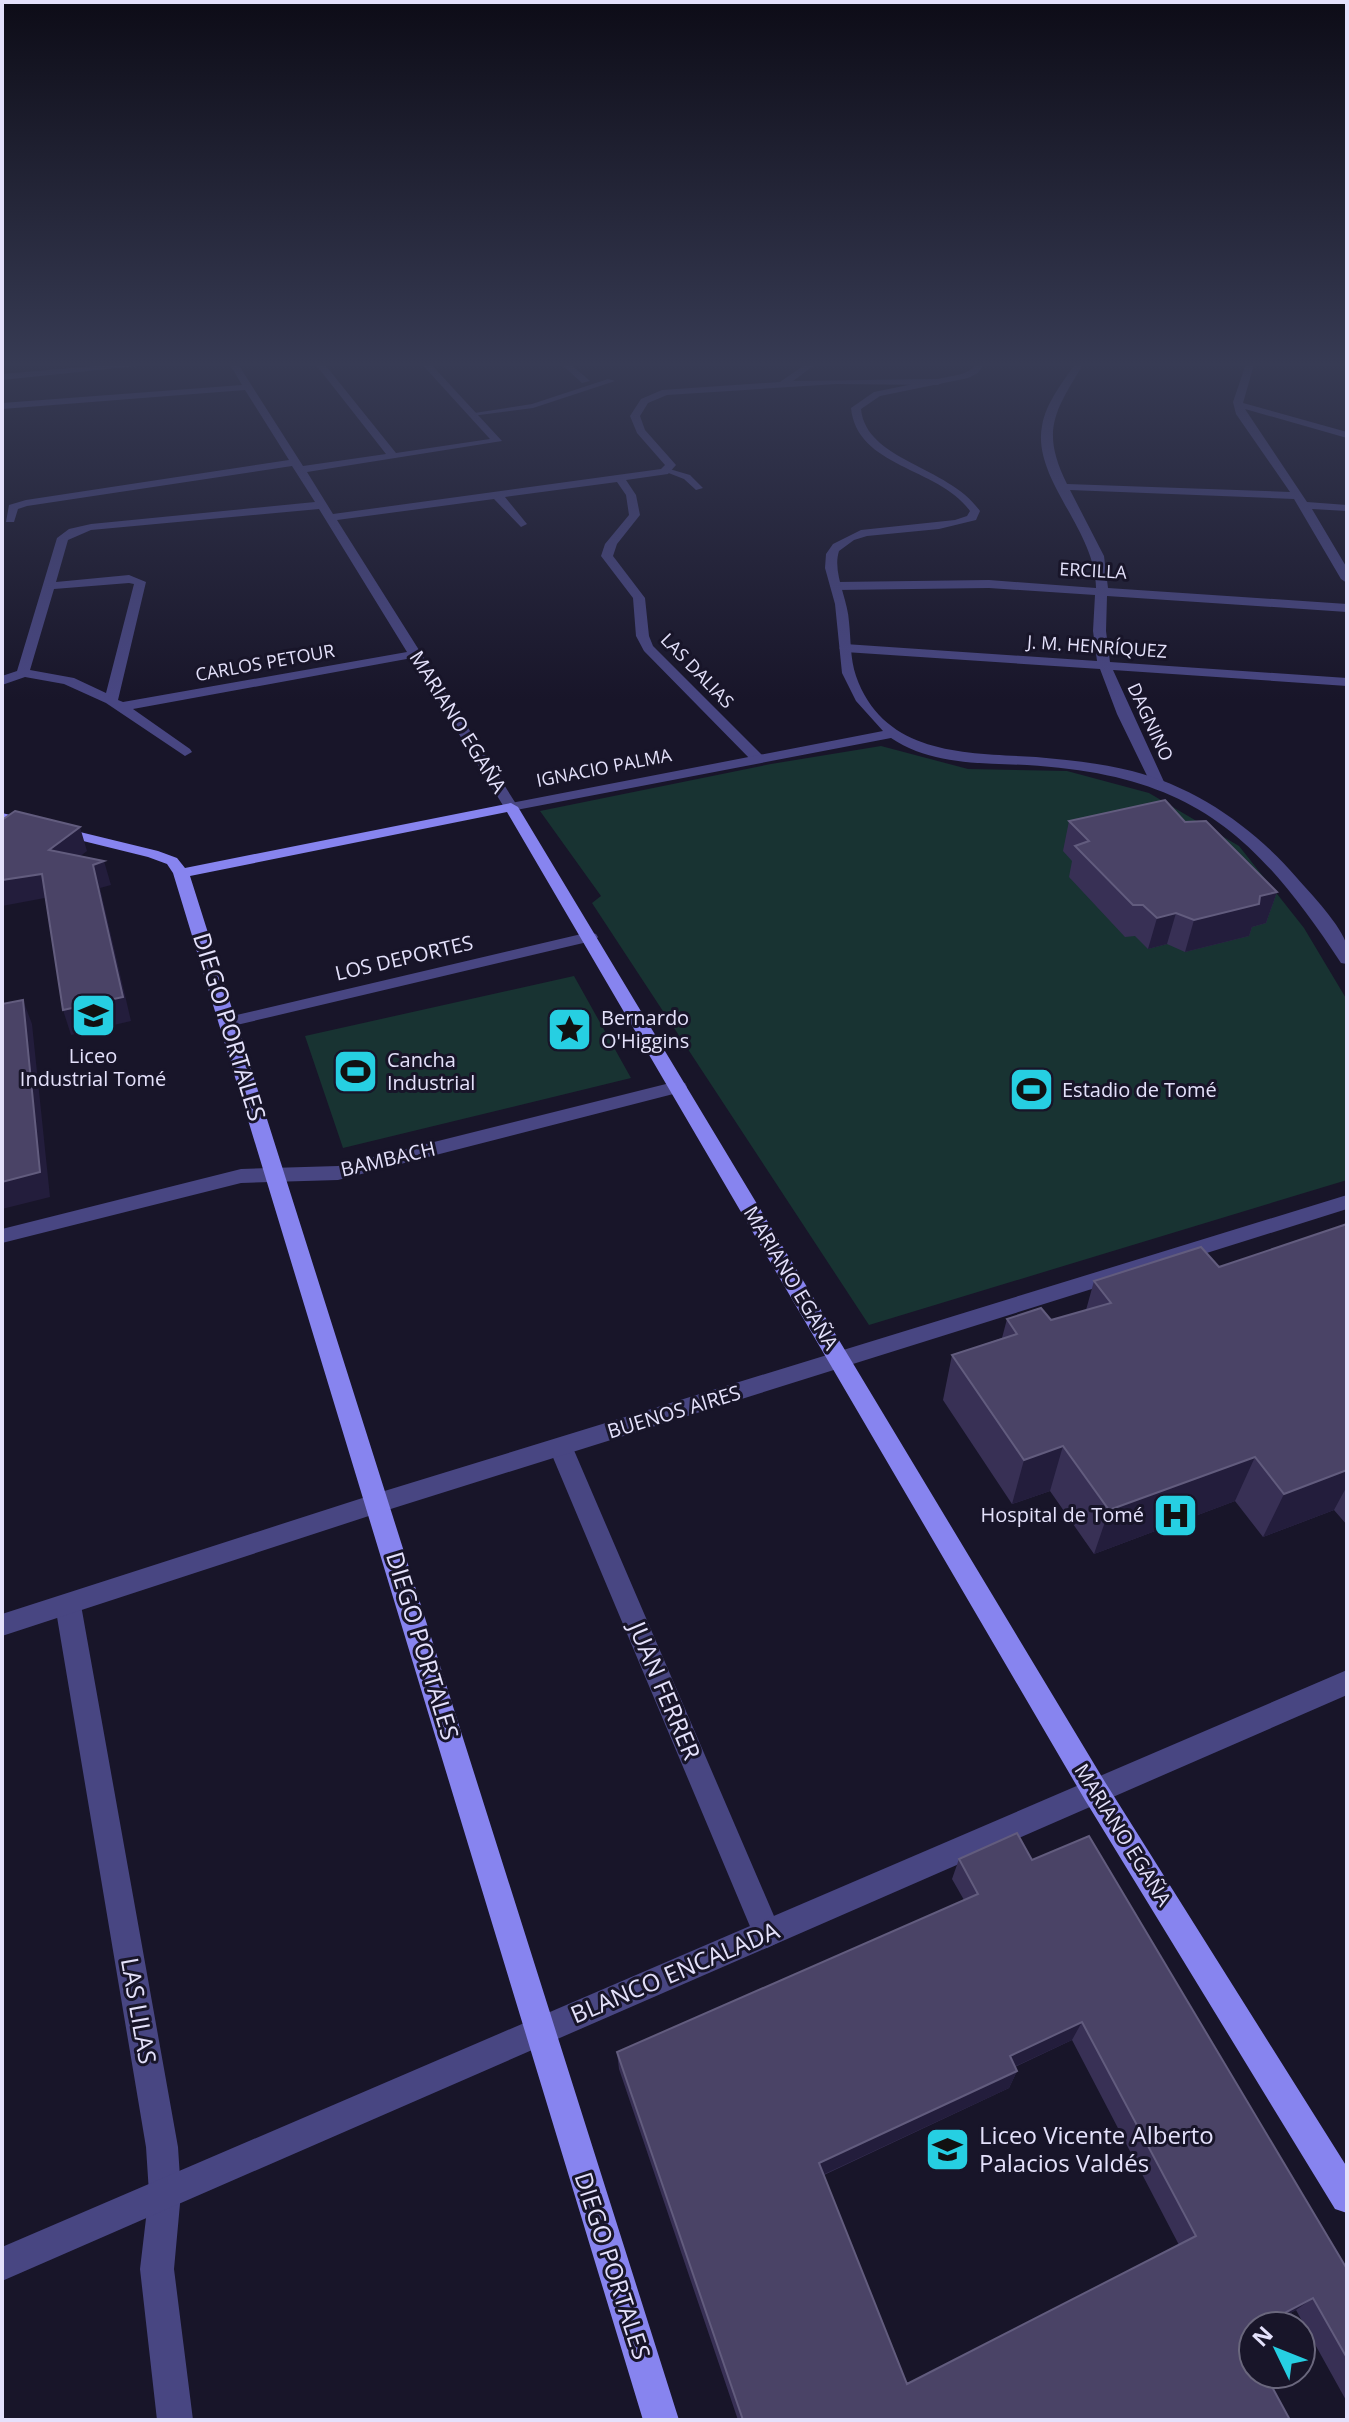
<svg xmlns="http://www.w3.org/2000/svg" width="1349" height="2422" viewBox="0 0 1349 2422" font-family="'Open Sans',sans-serif">
	<style>
		.green { fill: #183332 }
		.lines { fill: none; stroke-linecap: round; stroke-linejoin: round }
		.service { fill: #484682; fill-rule: evenodd }
		.minor { fill: #484682; fill-rule: evenodd }
		.tertiary { fill: #484682; fill-rule: evenodd }
		.secondary { fill: #8784ef; fill-rule: evenodd }
		.wall { fill: #383055; fill-rule: evenodd }
		.shaded-wall { fill: #231d3c }
		.building { fill: #4a4366; stroke: #625c7e; stroke-width: 2; fill-rule: evenodd }
		.labels { text-anchor: middle; stroke-width: 6; stroke-linejoin: round; paint-order: stroke }
		.far-street-label { font-size: 18px; fill: #e4e1fb; stroke: #181529 }
		.street-label { font-size: 20px; fill: #e4e1fb; stroke: #181529 }
		.poi-label { font-size: 20px; fill: #e4e1fb; stroke: #181529; text-anchor: start }
		.near-street-label { font-size: 24px; fill: #e4e1fb; stroke: #181529 }
		.near-poi-label { font-size: 24px; fill: #e4e1fb; stroke: #181529; text-anchor: start }
	</style>
	<rect width="100%" height="100%" fill="#181529"/>
	<path class="green" d="M 881,746 L 968,769 L 1067,771 L 1149,793 L 1239,846 L 1304,928 L 1347,1000 L 1347,1180 L 869,1325 L 592,903 L 601,896 L 540,811 L 771,764 Z
		M 574,976 L 631,1078 L 343,1148 L 305,1036 Z"/>
	<g class="lines">
		<path class="service" d="M 608,379 L 615,381 L 533,408 L 472,416 L 468,414 L 532,404 Z
			M 666,468 L 690,475 L 703,488 L 696,490 L 684,479 L 666,472 Z"/>
		<path class="minor" d="M 151,361 L 184,361 L 2,380 L 2,374 Z
			M 228,361 L 236,361 L 303,466 L 386,454 L 313,361 L 322,361 L 396,453 L 490,439 L 419,361 L 428,361 L 502,441 L 307,472 L 333,514 L 661,469 L 665,465 L 637,433 L 630,416 L 641,399 L 662,390 L 780,382 L 810,361 L 820,361 L 793,381 L 938,379 L 943,382 L 938,385 L 836,384 L 667,395 L 648,403 L 640,416 L 645,430 L 676,465 L 668,474 L 626,480 L 636,495 L 640,515 L 617,544 L 613,556 L 645,598 L 649,636 L 653,646 L 763,756 L 763,762 L 753,762 L 644,651 L 636,636 L 633,598 L 601,556 L 605,544 L 629,515 L 626,495 L 617,482 L 505,497 L 527,524 L 521,527 L 494,499 L 337,520 L 518,807 L 511,811 L 504,807 L 412,658 L 133,709 L 190,749 L 192,752 L 185,756 L 106,703 L 64,684 L 25,677 L 2,685 L 2,676 L 17,671 L 57,538 L 69,529 L 91,524 L 315,502 L 292,466 L 27,506 L 18,509 L 14,522 L 6,522 L 9,505 L 26,500 L 289,460 L 245,390 L 2,409 L 2,403 L 242,385 ZM 319,509 L 407,652 L 123,702 L 118,700 L 146,582 L 129,575 L 56,582 L 68,540 L 91,530 ZM 129,583 L 134,584 L 106,693 L 74,678 L 30,670 L 54,589 Z
			M 558,361 L 567,361 L 590,381 L 582,383 Z
			M 1077,361 L 1085,361 C 1057,409 1039,428 1067,484 L 1290,492 L 1236,414 L 1233,402 L 1247,361 L 1255,361 L 1243,403 L 1347,432 L 1347,438 L 1245,409 L 1307,502 L 1347,505 L 1347,511 L 1312,509 L 1347,568 L 1347,583 L 1341,579 L 1294,499 L 1070,490 L 1104,556 L 1108,588 L 1347,604 L 1347,612 L 1107,596 L 1106,631 L 1110,662 L 1347,678 L 1347,686 L 1113,670 L 1165,784 L 1158,788 L 1151,784 L 1117,714 L 1100,669 L 845,652 L 839,648 L 845,644 L 1097,661 L 1093,631 L 1095,595 L 989,588 L 837,590 L 831,586 L 837,582 L 989,580 L 1096,588 C 1096,530 1032,479 1042,426 C 1046,402 1064,381 1077,361 Z
			M 590,932 L 596,934 L 598,937 L 596,940 L 228,1027 L 219,1022 L 228,1017 Z
			M 678,1081 L 685,1083 L 687,1087 L 685,1091 L 338,1180 L 241,1183 L 2,1243 L 2,1229 L 241,1169 L 338,1166 Z
			M 561,1439 L 569,1441 L 573,1448 L 777,1923 L 782,1933 L 777,1943 L 767,1948 L 757,1943 L 549,1448 L 553,1441 Z
			M 68,1594 L 77,1597 L 81,1605 L 178,2147 L 181,2193 L 174,2269 L 193,2420 L 157,2420 L 140,2269 L 149,2193 L 146,2147 L 55,1605 L 59,1597 Z"/>
		<path class="tertiary" d="M 978,361 L 986,361 L 978,373 L 968,378 L 880,396 L 861,409 C 866,461 949,466 980,511 L 976,520 L 939,529 L 867,536 L 854,540 L 839,551 C 832,573 848,599 849,622 C 851,640 850,658 856,676 C 884,756 967,753 1036,757 C 1068,760 1100,763 1132,771 C 1196,787 1254,828 1297,878 C 1311,894 1342,926 1347,946 C 1348,951 1347,959 1347,964 L 1341,963 C 1254,831 1190,775 1027,765 C 981,763 931,765 891,738 L 511,811 L 504,807 L 511,803 L 883,731 L 856,701 L 842,673 L 835,604 L 825,568 L 826,554 L 833,544 L 861,530 L 955,520 L 967,516 L 970,511 C 939,467 857,468 851,408 L 874,392 L 962,374 L 972,369 Z
			M 1347,1195 L 1347,1209 L 378,1513 L 2,1636 L 2,1614 L 378,1493 Z
			M 1347,1670 L 1347,1695 L 2,2281 L 2,2247 Z"/>
		<path class="secondary" d="M 511,803 L 518,807 L 1105,1782 L 1347,2167 L 1347,2213 L 1335,2209 L 1085,1800 L 507,812 L 190,876 L 679,2420 L 643,2420 L 173,873 L 167,864 L 148,857 L 2,821 L 2,813 L 158,851 L 177,858 L 185,868 Z"/>
	</g>
	<path class="wall" d="M 1069,821 L 1185,822 L 1277,892 L 1266,923 L 1252,927 L 1249,936 L 1185,952 L 1167,944 L 1148,949 L 1135,936 L 1125,937 L 1069,877 L 1072,861 L 1063,851 Z
		M 1347,1224 L 1347,1525 L 1334,1510 L 1263,1537 L 1235,1501 L 1094,1554 L 1050,1491 L 1012,1504 L 943,1400 L 952,1355 L 1002,1338 L 1007,1319 L 1051,1320 L 1086,1310 L 1094,1281 L 1219,1267 Z
		M 959,1859 L 1032,1860 L 1347,2269 L 1347,2402 L 1296,2310 L 1245,2337 L 1290,2420 L 738,2420 L 619,2069 L 617,2052 L 964,1900 L 952,1879 ZM 1072,2040 L 1179,2245 L 907,2384 L 824,2175 L 1009,2088 L 1017,2071 L 1015,2067 Z"/>
	<path class="shaded-wall" d="M 80,827 L 87,851 L 57,874 L 49,850 Z
		M 104,861 L 111,885 L 100,888 L 131,1021 L 71,1035 L 63,1010 L 93,865 Z
		M 42,874 L 50,897 L 2,906 L 2,880 Z
		M 1277,892 L 1266,923 L 1252,927 L 1249,936 L 1185,952 L 1194,920 L 1260,896 Z
		M 1176,913 L 1167,944 L 1148,949 L 1157,918 Z
		M 23,1000 L 32,1024 L 50,1197 L 2,1209 L 2,1182 Z
		M 1063,1446 L 1050,1491 L 1012,1504 L 1024,1460 Z
		M 1255,1457 L 1235,1501 L 1094,1554 L 1109,1510 Z
		M 1347,1470 L 1347,1486 L 1334,1510 L 1263,1537 L 1284,1494 Z
		M 1082,2022 L 1072,2040 L 1001,2073 L 1010,2056 Z
		M 1017,2071 L 1009,2088 L 816,2178 L 819,2163 Z
		M 1313,2298 L 1296,2310 L 1266,2326 L 1260,2326 Z"/>
	<path class="building" d="M 1165,800 L 1185,822 L 1206,821 L 1277,892 L 1260,896 L 1259,904 L 1194,920 L 1176,913 L 1157,918 L 1143,905 L 1133,905 L 1075,846 L 1089,841 L 1069,821 Z
		M 15,811 L 80,827 L 49,850 L 104,861 L 93,865 L 123,997 L 63,1010 L 42,874 L 2,880 L 2,820 Z
		M 23,1000 L 40,1172 L 2,1182 L 2,1004 Z
		M 1347,1224 L 1347,1470 L 1284,1494 L 1255,1457 L 1109,1510 L 1063,1446 L 1024,1460 L 952,1355 L 1017,1334 L 1007,1319 L 1041,1308 L 1051,1320 L 1111,1303 L 1094,1281 L 1201,1247 L 1219,1267 Z
		M 1017,1833 L 1032,1860 L 1089,1836 L 1347,2269 L 1347,2358 L 1313,2298 L 1260,2326 L 1253,2326 L 1253,2330 L 1244,2335 L 1253,2351 L 1253,2374 L 1265,2374 L 1290,2420 L 743,2420 L 617,2052 L 978,1894 L 959,1859 ZM 1082,2022 L 1196,2236 L 907,2384 L 819,2163 L 1017,2071 L 1010,2056 Z"/>
	<linearGradient id="sky" x2="0" y2="1"><stop stop-color="#0d0c17"/><stop offset="0.52" stop-color="#373b54"/><stop offset="1" stop-color="#373b54" stop-opacity="0"/></linearGradient>
	<rect width="1349" height="700" fill="url(#sky)"/>
	<defs>
		<symbol id="school-square" viewBox="-11 -11 22 22"><rect x="-9" y="-9" width="18" height="18" rx="4" fill="#26cfe2" stroke="#181529"/><path d="M0-5L7-2L0 1L-7-2ZM-4 1L0 2.5L4 1V4Q0 6-4 4Z" fill="#111"/></symbol>
		<symbol id="sight-square" viewBox="-11 -11 22 22"><rect x="-9" y="-9" width="18" height="18" rx="4" fill="#26cfe2" stroke="#181529"/><path d="M0-6L1.8-2.2L6-1.7L2.9 1.2L3.7 5.4L0 3.3L-3.7 5.4L-2.9 1.2L-6-1.7L-1.8-2.2Z" fill="#111"/></symbol>
		<symbol id="stadium-square" viewBox="-11 -11 22 22"><rect x="-9" y="-9" width="18" height="18" rx="4" fill="#26cfe2" stroke="#181529"/><path d="M0-5a6.5 5 0 1 0 0 10a6.5 5 0 1 0 0-10ZM-3.5-1.8h7v3.6h-7Z" fill="#111"/></symbol>
		<symbol id="hospital-square" viewBox="-11 -11 22 22"><rect x="-9" y="-9" width="18" height="18" rx="4" fill="#26cfe2" stroke="#181529"/><path d="M-5-5h3v3.5h4V-5h3V5h-3V1.5h-4V5h-3Z" fill="#111"/></symbol>
	</defs>
	<g fill-rule="evenodd">
		<use href="#school-square" x="68" y="990" width="51" height="51"/>
		<use href="#sight-square" x="544" y="1004" width="51" height="51"/>
		<use href="#stadium-square" x="330" y="1046" width="51" height="51"/>
		<use href="#stadium-square" x="1006" y="1064" width="51" height="51"/>
		<use href="#hospital-square" x="1150" y="1490" width="51" height="51"/>
		<use href="#school-square" x="922" y="2124" width="51" height="51"/>
	</g>
	<g class="labels">
		<g class="far-street-label">
			<text transform="translate(1093 571) rotate(3)" y="6">ERCILLA</text>
			<text transform="translate(1097 647) rotate(4)" y="6">J. M. HENRÍQUEZ</text>
			<text transform="translate(265 663) rotate(-10)" y="6">CARLOS PETOUR</text>
			<text transform="translate(697 671) rotate(46)" y="6">LAS DALIAS</text>
			<text transform="translate(1150 722) rotate(65)" y="6">DAGNINO</text>
			<text transform="translate(604 768) rotate(-11)" y="6">IGNACIO PALMA</text>
		</g>
		<g class="street-label">
			<text transform="translate(458 722) rotate(58)" y="7">MARIANO EGAÑA</text>
			<text transform="translate(404 958) rotate(-13)" y="7">LOS DEPORTES</text>
			<text transform="translate(388 1159) rotate(-13)" y="7">BAMBACH</text>
			<text transform="translate(791 1278) rotate(59)" y="7">MARIANO EGAÑA</text>
			<text transform="translate(674 1412) rotate(-17)" y="7">BUENOS AIRES</text>
			<text transform="translate(1123 1835) rotate(58)" y="7">MARIANO EGAÑA</text>
		</g>
		<g class="poi-label">
			<text x="601" y="1025">Bernardo<tspan x="601" dy="23">O'Higgins</tspan></text>
			<text x="93" y="1063" text-anchor="middle">Liceo<tspan x="93" dy="23">Industrial Tomé</tspan></text>
			<text x="387" y="1067">Cancha<tspan x="387" dy="23">Industrial</tspan></text>
			<text x="1062" y="1097">Estadio de Tomé</text>
			<text x="1144" y="1522" text-anchor="end">Hospital de Tomé</text>
		</g>
		<g class="near-street-label">
			<text transform="translate(229 1027) rotate(73)" y="8">DIEGO PORTALES</text>
			<text transform="translate(422 1646) rotate(73)" y="8">DIEGO PORTALES</text>
			<text transform="translate(664 1691) rotate(67)" y="8">JUAN FERRER</text>
			<text transform="translate(675 1973) rotate(-23)" y="8">BLANCO ENCALADA</text>
			<text transform="translate(138 2011) rotate(80)" y="8">LAS LILAS</text>
			<text transform="translate(612 2266) rotate(72)" y="8">DIEGO PORTALES</text>
		</g>
		<g class="near-poi-label">
			<text x="979" y="2144">Liceo Vicente Alberto<tspan x="979" dy="28">Palacios Valdés</tspan></text>
		</g>
	</g>
	<rect width="1349" height="2422" fill="none" stroke="#e4e1fb" stroke-width="8"/>
	<g transform="translate(1277 2350) rotate(313)"><circle r="38" fill="#181529" stroke="#6a677d" stroke-width="2"/>
	<path d="M0-6L14 30L0 20L-14 30Z" fill="#26cfe2"/>
	<text y="-12" font-size="22" font-weight="bold" text-anchor="middle" fill="#e4e1fb">N</text>
	</g>
</svg>
